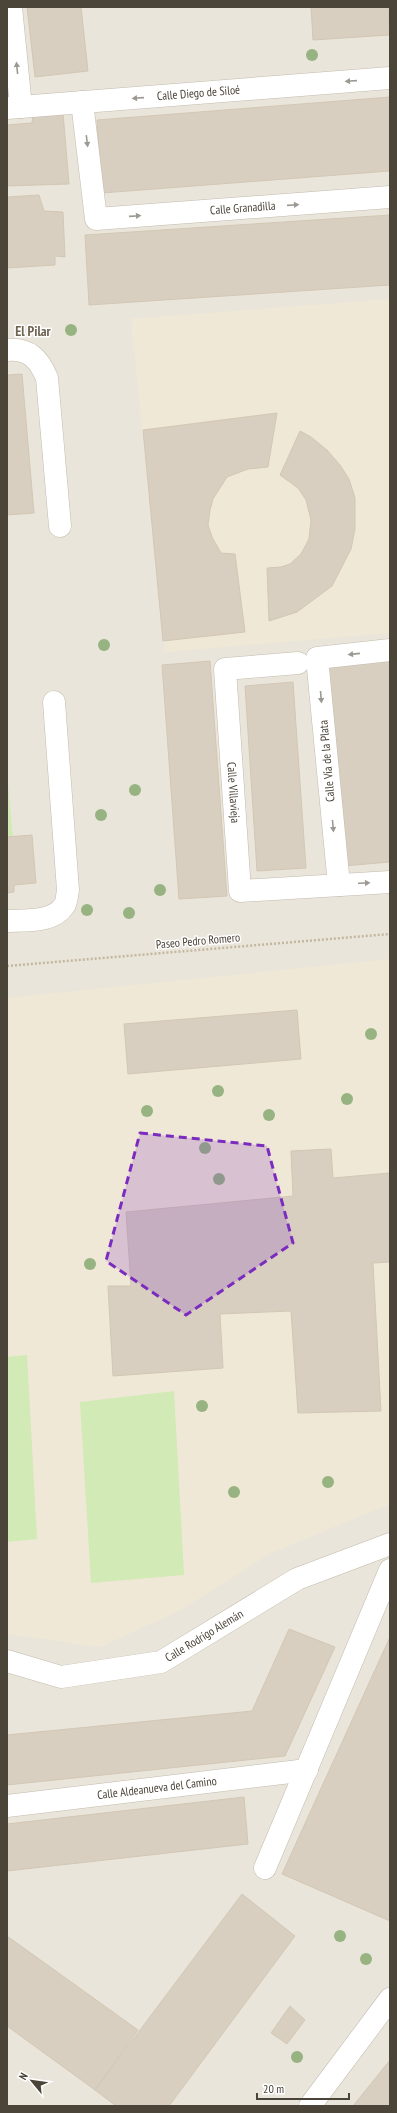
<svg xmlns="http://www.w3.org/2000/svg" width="397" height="2113" viewBox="0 0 397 2113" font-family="'PT Sans Narrow',sans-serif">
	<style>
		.residential { fill: #eae5da }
		.education { fill: #efe8d6 }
		.green { fill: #d2eab5 }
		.building { fill: #d8cfc1; stroke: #d3c7b4 }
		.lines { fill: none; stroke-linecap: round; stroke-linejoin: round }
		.street-casing { stroke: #c2bbae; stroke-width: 23 }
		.path { stroke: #c4b79f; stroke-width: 2.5; stroke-dasharray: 2 2; stroke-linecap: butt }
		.street { stroke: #fff; stroke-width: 22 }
		.tree { fill: #97b381 }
		.oneway { fill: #9c9892 }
		.marked { fill: #7b2cbf; fill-opacity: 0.2; stroke: #7b2cbf; stroke-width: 3; stroke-dasharray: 8 5; stroke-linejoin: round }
		.labels { text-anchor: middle; stroke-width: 3; stroke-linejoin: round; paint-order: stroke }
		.street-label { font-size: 12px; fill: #4b4439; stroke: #fff }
		.quarter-label { font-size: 14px; font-weight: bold; fill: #6e6250; stroke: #fff }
	</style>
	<rect width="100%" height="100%" fill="#f6f3ec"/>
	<path class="residential" d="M 7,7 L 390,7 L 390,2106 L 7,2106 Z"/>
	<path class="education" d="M 390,299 L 390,633 L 165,652 L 131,319 Z
		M 390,959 L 390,1504 L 271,1553 L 179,1611 L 100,1647 L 7,1634 L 7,998 Z"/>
	<path class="green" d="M 7,775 L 13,837 L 7,837 Z
		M 27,1355 L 37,1539 L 7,1542 L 7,1357 Z
		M 174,1391 L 184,1575 L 91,1583 L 80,1402 Z"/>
	<path class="building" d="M 27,7 L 81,7 L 88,71 L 35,77 Z
		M 311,7 L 388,7 L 390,35 L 313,40 Z
		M 390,97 L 390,171 L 102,193 L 97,120 Z
		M 63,113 L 69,184 L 7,186 L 7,125 L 32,123 L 33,115 Z
		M 39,195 L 44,211 L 63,212 L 65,257 L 55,256 L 55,265 L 7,268 L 7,197 Z
		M 390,215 L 390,285 L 89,305 L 85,235 Z
		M 22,374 L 34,513 L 7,515 L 7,375 Z
		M 277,413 L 268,467 L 248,469 L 227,477 L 213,499 L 210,510 L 208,525 L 212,537 L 221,553 L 235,554 L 245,632 L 163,641 L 143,430 Z
		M 300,431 L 311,437 L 327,450 L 340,465 L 349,479 L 355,498 L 355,529 L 351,549 L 332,586 L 297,612 L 269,621 L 267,568 L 281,567 L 290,564 L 301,554 L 309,539 L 311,520 L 306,500 L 298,488 L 280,475 Z
		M 390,657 L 390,862 L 343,866 L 327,662 Z
		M 210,661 L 227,896 L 179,899 L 162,665 Z
		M 293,682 L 306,868 L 257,871 L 245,686 Z
		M 32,835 L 36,883 L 14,885 L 14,892 L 7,893 L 7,837 Z
		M 297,1010 L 301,1059 L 128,1074 L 124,1024 Z
		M 331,1149 L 333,1178 L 390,1173 L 390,1262 L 373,1263 L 381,1411 L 298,1413 L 291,1311 L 220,1314 L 223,1368 L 113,1376 L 108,1286 L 131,1286 L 126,1212 L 293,1196 L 291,1151 Z
		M 289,1629 L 335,1647 L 285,1756 L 7,1785 L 7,1735 L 252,1711 Z
		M 390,1637 L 390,1921 L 282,1874 Z
		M 244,1797 L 248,1844 L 7,1871 L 7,1824 Z
		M 242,1894 L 295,1936 L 169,2106 L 116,2106 L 95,2090 Z
		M 7,1936 L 138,2030 L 95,2090 L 7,2026 Z
		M 290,2006 L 305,2020 L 287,2044 L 271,2033 Z
		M 390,2060 L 390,2106 L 353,2106 Z"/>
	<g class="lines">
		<defs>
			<g id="street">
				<path d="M 11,7 L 21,107"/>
				<path id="s1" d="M 82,102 L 96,219 L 390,197"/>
				<path id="s2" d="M 7,108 L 390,78"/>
				<path d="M 7,350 C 29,348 39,359 47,378 L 60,526"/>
				<path id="s3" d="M 298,663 L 225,669 L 240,891 L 390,882"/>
				<path d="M 339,885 L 317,658 L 390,650"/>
				<path d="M 7,921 C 24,920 53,923 64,906 C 67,902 67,895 68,890 L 54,702"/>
				<path id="s4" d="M 7,1661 L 61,1677 L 161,1662 L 297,1579 L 390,1544"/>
				<path id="s5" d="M 7,1806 L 307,1770"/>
				<path d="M 265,1868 L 390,1570"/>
				<path d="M 310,2106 L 390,1999"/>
			</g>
		</defs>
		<use href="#street" class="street-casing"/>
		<path class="path" d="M 7,966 L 390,934"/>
		<use href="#street" class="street"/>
	</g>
	<g class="tree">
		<circle cx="312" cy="55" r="6"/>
		<circle cx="71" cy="330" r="6"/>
		<circle cx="104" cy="645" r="6"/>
		<circle cx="135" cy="790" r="6"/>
		<circle cx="101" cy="815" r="6"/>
		<circle cx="160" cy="890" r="6"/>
		<circle cx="87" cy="910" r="6"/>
		<circle cx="129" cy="913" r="6"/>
		<circle cx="371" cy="1034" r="6"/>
		<circle cx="218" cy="1091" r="6"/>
		<circle cx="347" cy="1099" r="6"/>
		<circle cx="147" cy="1111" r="6"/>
		<circle cx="269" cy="1115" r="6"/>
		<circle cx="205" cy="1148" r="6"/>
		<circle cx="219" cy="1179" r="6"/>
		<circle cx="90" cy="1264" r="6"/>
		<circle cx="202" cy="1406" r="6"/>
		<circle cx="328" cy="1482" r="6"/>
		<circle cx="234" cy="1492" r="6"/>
		<circle cx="340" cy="1936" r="6"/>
		<circle cx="366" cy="1959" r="6"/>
		<circle cx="297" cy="2057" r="6"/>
	</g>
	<defs><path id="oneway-solid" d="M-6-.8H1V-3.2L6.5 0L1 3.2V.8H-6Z"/></defs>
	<g class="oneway">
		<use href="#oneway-solid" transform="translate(17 68) rotate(-96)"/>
		<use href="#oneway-solid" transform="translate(351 81) rotate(176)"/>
		<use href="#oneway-solid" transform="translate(138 98) rotate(176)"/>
		<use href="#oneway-solid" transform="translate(87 141) rotate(83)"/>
		<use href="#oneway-solid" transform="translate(293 205) rotate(-4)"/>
		<use href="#oneway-solid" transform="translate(135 216) rotate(-4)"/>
		<use href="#oneway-solid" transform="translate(354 654) rotate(174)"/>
		<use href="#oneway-solid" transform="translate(321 697) rotate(85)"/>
		<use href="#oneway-solid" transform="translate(333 826) rotate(85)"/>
		<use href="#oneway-solid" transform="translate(364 883) rotate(-3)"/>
	</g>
	<path class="marked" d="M 140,1133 L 267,1146 L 293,1243 L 186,1315 L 106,1261 Z"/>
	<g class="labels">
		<g class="street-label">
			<text dy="4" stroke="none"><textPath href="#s2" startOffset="192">Calle Diego de Siloé</textPath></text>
			<text dy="4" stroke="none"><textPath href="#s1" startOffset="265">Calle Granadilla</textPath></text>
			<text transform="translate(327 761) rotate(-95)" y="4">Calle Vía de la Plata</text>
			<text dy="4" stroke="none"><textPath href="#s3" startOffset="197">Calle Villavieja</textPath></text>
			<text transform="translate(198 941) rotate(-5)" y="4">Paseo Pedro Romero</text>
			<text dy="4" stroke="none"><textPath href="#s4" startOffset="208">Calle Rodrigo Alemán</textPath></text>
			<text dy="4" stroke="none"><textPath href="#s5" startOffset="151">Calle Aldeanueva del Camino</textPath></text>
		</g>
		<g class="quarter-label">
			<text x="33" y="336">El Pilar</text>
		</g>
	</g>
	<rect width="397" height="2113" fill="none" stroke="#4b4439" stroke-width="16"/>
	<g transform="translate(32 2081) rotate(299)" stroke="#ffffff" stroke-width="3" paint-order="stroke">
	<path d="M0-3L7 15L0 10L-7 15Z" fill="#4b4439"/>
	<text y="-6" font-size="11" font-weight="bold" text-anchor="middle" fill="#4b4439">N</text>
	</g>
	<path d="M257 2093v6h92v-6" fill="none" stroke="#4b4439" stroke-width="2"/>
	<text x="263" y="2093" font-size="12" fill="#4b4439" stroke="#ffffff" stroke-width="3" paint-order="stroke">20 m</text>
</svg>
